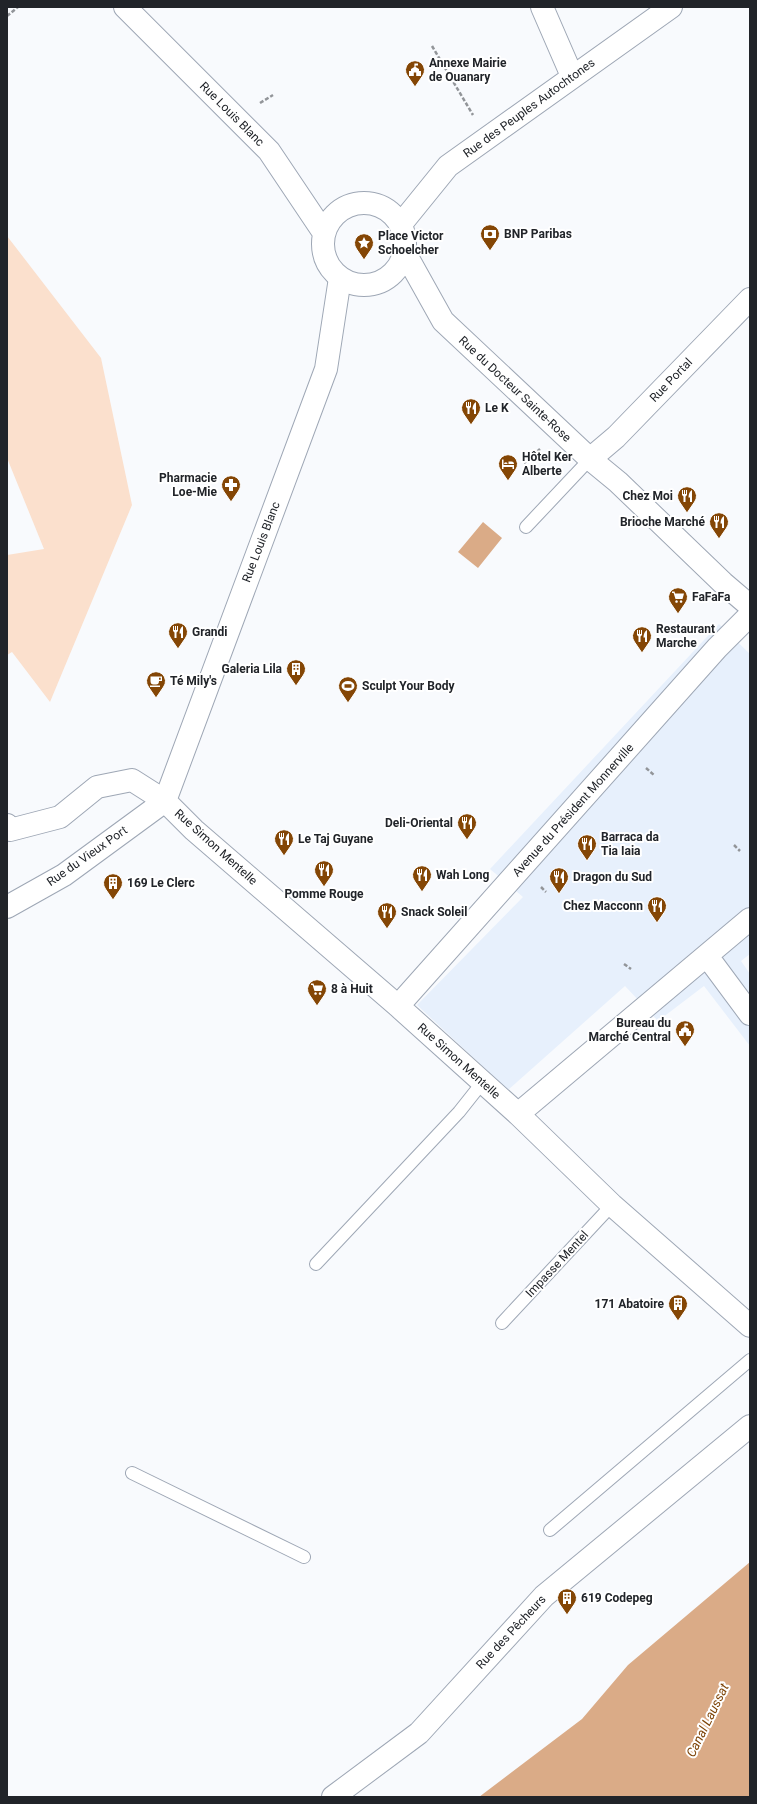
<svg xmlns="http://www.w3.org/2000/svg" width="757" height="1804" viewBox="0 0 757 1804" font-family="Roboto,sans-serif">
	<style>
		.built { fill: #e7f0fc }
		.green { fill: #fbe0cd }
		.water { fill: #daab87 }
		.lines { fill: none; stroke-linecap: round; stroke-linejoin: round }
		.lane-casing { stroke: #9ea7b5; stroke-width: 14 }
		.street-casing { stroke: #9ea7b5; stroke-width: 24 }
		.secondary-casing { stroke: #9ea7b5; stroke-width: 24 }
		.path { stroke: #929599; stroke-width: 2.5; stroke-dasharray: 4 2; stroke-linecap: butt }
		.lane { stroke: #fff; stroke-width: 12 }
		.street { stroke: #fff; stroke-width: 22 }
		.secondary { stroke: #fff; stroke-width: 22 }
		.labels { text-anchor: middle; stroke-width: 4; stroke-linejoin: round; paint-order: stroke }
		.poi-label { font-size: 12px; font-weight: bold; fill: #212429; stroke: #fff; text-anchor: start }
		.street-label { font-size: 12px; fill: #212429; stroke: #fff }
		.water-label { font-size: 13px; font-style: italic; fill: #7d4306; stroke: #fff }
	</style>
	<rect width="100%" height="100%" fill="#f8fafd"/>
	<path class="built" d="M 719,624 L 750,654 L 750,954 L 741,961 L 750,974 L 750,1046 L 704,986 L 658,1021 L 625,986 L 508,1090 L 417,1005 L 523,897 L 490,869 Z"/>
	<path class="green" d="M 7,236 L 101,358 L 132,505 L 50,702 L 12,652 L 7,655 L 7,555 L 44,549 L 7,458 Z"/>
	<path class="water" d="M 483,522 L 502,538 L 478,568 L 458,552 Z
		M 750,1562 L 750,1797 L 479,1797 L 582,1719 L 628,1665 Z"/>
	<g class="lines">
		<defs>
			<path id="lane" d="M 526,527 L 590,459
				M 316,1264 L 459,1112 L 482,1083
				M 502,1323 L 612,1205
				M 132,1473 L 304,1557
				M 550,1530 L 750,1360"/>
			<path id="street" d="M 542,7 L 572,76
				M 401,224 L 448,166 L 671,7
				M 590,459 L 616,437 L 750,299
				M 165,801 L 326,369 L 340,278
				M 7,825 L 10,830 L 60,817 L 97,787 L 132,780 L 165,801 L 194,830 L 398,1006 L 518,1114 L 612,1205 L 750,1326
				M 7,907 L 64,875 L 165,801
				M 707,956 L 750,1014
				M 398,1006 L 717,648 L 750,615
				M 518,1114 L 750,919
				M 333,1797 L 419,1733 L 544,1596 L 750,1426"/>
			<path id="secondary" d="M 125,7 L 269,151 L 324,233
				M323 244a41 41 0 1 1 82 0a41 41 0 1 1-82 0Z
				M 405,253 L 443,321 L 590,459 L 618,482 L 723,583 L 750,606"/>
		</defs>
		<use href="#lane" class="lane-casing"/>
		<use href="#street" class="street-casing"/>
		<use href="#secondary" class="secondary-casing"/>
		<path class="path" d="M 7,16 L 18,7
			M 432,46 L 473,115
			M 260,103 L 273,95
			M 524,463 L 540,449
			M 646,768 L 654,775
			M 734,845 L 740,851
			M 541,887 L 546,892
			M 624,964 L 631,969"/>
		<use href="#lane" class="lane"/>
		<use href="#street" class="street"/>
		<use href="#secondary" class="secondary"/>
	</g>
	<defs>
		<symbol id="civic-pin" viewBox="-11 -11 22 30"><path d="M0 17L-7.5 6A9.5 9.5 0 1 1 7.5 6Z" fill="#844605" stroke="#fff"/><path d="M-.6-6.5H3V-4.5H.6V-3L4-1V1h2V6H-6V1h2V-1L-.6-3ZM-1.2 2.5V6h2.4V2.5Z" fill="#fff"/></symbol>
		<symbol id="bank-pin" viewBox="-11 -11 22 30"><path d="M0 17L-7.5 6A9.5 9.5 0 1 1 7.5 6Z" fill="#844605" stroke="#fff"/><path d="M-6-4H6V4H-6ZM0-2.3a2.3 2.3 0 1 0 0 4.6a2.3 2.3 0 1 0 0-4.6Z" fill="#fff"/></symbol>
		<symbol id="sight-pin" viewBox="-11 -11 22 30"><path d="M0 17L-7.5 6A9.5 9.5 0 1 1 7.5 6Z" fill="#844605" stroke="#fff"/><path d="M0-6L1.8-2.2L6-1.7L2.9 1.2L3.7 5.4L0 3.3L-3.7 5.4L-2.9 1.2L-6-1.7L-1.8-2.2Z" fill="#fff"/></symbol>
		<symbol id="restaurant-pin" viewBox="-11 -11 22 30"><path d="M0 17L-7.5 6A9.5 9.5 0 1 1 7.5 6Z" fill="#844605" stroke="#fff"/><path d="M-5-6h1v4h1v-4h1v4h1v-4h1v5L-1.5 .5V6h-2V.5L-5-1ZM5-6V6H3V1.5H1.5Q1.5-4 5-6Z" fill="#fff"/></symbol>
		<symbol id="hotel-pin" viewBox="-11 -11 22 30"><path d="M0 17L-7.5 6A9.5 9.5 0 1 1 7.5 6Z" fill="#844605" stroke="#fff"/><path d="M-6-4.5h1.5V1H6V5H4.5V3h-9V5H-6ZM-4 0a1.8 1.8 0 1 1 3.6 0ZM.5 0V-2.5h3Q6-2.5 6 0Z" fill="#fff"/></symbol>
		<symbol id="pharmacy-pin" viewBox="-11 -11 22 30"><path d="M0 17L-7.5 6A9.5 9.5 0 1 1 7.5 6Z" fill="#844605" stroke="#fff"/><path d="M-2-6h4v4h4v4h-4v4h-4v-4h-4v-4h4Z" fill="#fff"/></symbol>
		<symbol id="supermarket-pin" viewBox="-11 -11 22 30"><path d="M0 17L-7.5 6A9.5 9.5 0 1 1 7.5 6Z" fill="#844605" stroke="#fff"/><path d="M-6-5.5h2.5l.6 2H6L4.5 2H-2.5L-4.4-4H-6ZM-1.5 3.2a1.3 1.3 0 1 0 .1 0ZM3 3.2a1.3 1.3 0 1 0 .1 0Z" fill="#fff"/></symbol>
		<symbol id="building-pin" viewBox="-11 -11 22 30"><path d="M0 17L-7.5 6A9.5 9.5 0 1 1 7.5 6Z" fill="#844605" stroke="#fff"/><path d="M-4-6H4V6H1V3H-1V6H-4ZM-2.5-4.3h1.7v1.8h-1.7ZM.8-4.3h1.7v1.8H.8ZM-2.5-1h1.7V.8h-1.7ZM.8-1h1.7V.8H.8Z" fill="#fff"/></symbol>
		<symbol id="cafe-pin" viewBox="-11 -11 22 30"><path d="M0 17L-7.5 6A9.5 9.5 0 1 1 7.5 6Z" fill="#844605" stroke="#fff"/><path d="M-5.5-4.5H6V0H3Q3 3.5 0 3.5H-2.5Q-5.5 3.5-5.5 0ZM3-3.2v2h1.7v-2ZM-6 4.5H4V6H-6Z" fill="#fff"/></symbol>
		<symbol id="stadium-pin" viewBox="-11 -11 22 30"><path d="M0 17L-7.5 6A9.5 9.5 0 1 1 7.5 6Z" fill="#844605" stroke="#fff"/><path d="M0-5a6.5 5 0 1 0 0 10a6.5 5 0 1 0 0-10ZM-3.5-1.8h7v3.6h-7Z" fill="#fff"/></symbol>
	</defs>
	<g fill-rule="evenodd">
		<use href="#civic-pin" x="404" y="59" width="22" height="30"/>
		<use href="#bank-pin" x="479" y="223" width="22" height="30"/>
		<use href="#sight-pin" x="353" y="232" width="22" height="30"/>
		<use href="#restaurant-pin" x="460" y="397" width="22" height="30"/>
		<use href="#hotel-pin" x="497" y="453" width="22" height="30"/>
		<use href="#pharmacy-pin" x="220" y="474" width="22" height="30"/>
		<use href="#restaurant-pin" x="676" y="485" width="22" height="30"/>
		<use href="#restaurant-pin" x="708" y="511" width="22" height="30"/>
		<use href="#supermarket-pin" x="667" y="586" width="22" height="30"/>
		<use href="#restaurant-pin" x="167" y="621" width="22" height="30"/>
		<use href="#restaurant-pin" x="631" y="625" width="22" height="30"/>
		<use href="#building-pin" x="285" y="658" width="22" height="30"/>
		<use href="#cafe-pin" x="145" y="670" width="22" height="30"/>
		<use href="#stadium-pin" x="337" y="675" width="22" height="30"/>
		<use href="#restaurant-pin" x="456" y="812" width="22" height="30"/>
		<use href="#restaurant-pin" x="273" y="828" width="22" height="30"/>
		<use href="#restaurant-pin" x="576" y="833" width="22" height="30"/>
		<use href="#restaurant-pin" x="313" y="859" width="22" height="30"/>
		<use href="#restaurant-pin" x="411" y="864" width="22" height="30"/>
		<use href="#restaurant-pin" x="548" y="866" width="22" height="30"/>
		<use href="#building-pin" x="102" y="872" width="22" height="30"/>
		<use href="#restaurant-pin" x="646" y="895" width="22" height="30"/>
		<use href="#restaurant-pin" x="376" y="901" width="22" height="30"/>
		<use href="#supermarket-pin" x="306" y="978" width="22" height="30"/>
		<use href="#civic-pin" x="674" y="1019" width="22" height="30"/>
		<use href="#building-pin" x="667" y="1293" width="22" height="30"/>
		<use href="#building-pin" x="556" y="1587" width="22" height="30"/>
	</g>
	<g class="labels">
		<g class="poi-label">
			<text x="429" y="67">Annexe Mairie<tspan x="429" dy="14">de Ouanary</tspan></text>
			<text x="504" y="238">BNP Paribas</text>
			<text x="378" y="240">Place Victor<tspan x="378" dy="14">Schoelcher</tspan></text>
			<text x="485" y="412">Le K</text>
			<text x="522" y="461">Hôtel Ker<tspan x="522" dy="14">Alberte</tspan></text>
			<text x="217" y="482" text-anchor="end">Pharmacie<tspan x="217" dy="14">Loe-Mie</tspan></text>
			<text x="673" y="500" text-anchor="end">Chez Moi</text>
			<text x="705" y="526" text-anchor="end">Brioche Marché</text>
			<text x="692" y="601">FaFaFa</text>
			<text x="656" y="633">Restaurant<tspan x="656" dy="14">Marche</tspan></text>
			<text x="192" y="636">Grandi</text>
			<text x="282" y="673" text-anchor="end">Galeria Lila</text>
			<text x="170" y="685">Té Mily's</text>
			<text x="362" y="690">Sculpt Your Body</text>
			<text x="453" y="827" text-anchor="end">Deli-Oriental</text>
			<text x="601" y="841">Barraca da<tspan x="601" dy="14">Tia Iaia</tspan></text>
			<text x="298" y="843">Le Taj Guyane</text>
			<text x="436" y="879">Wah Long</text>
			<text x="573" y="881">Dragon du Sud</text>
			<text x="127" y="887">169 Le Clerc</text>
			<text x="324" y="898" text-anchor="middle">Pomme Rouge</text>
			<text x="643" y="910" text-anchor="end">Chez Macconn</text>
			<text x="401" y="916">Snack Soleil</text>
			<text x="331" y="993">8 à Huit</text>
			<text x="671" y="1027" text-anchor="end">Bureau du<tspan x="671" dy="14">Marché Central</tspan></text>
			<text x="664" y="1308" text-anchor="end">171 Abatoire</text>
			<text x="581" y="1602">619 Codepeg</text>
		</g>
		<g class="street-label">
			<text transform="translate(529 108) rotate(-36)" y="4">Rue des Peuples Autochtones</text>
			<text transform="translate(232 114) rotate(45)" y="4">Rue Louis Blanc</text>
			<text transform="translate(671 380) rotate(-46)" y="4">Rue Portal</text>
			<text transform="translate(515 389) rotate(43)" y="4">Rue du Docteur Sainte-Rose</text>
			<text transform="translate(261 542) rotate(-69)" y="4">Rue Louis Blanc</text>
			<text transform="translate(573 810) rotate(-48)" y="4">Avenue du Président Monnerville</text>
			<text transform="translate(216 847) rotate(42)" y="4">Rue Simon Mentelle</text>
			<text transform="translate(87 856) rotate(-35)" y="4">Rue du Vieux Port</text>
			<text transform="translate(459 1061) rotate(42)" y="4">Rue Simon Mentelle</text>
			<text transform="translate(557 1264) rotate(-47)" y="4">Impasse Mentel</text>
			<text transform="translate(511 1632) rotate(-47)" y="4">Rue des Pêcheurs</text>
		</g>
		<g class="water-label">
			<text transform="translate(707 1720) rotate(-64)" y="5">Canal Laussat</text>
		</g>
	</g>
	<rect width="757" height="1804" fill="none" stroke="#212429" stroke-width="16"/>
</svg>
